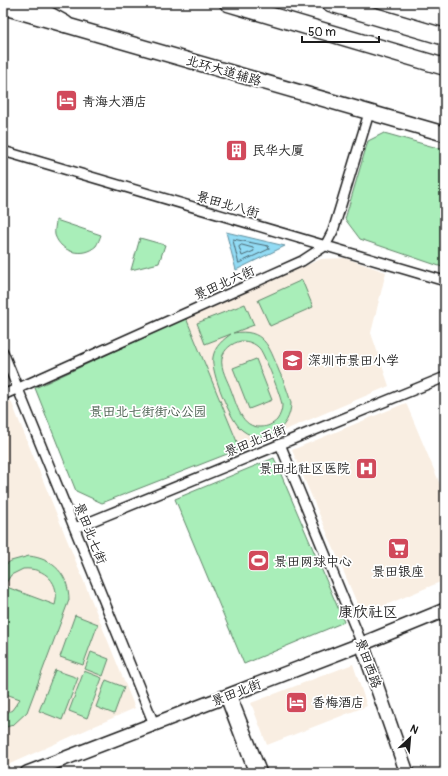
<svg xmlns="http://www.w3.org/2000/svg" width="448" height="776" viewBox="0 0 448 776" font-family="Pangolin,'LXGW WenKai TC',sans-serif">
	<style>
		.built { fill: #f9eee2 }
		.green { fill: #a9eeb9; stroke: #62856a; fill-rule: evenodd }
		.water { fill: #92dbf4; stroke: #638f9e }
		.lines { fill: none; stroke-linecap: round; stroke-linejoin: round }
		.shore { stroke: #4b6872; stroke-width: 1 }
		.street-casing { stroke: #1c1c1c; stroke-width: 12 }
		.secondary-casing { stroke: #1c1c1c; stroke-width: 16 }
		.primary-casing { stroke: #1c1c1c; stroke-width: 17 }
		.highway-casing { stroke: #1c1c1c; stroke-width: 19 }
		.street { stroke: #fff; stroke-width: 9 }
		.secondary { stroke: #fff; stroke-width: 13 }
		.primary { stroke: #fff; stroke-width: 14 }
		.highway { stroke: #fff; stroke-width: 16 }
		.labels { text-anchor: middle; stroke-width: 3.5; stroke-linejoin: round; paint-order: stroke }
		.street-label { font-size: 13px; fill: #1c1c1c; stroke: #fff }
		.poi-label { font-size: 13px; fill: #1c1c1c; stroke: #fff; text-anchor: start }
		.park-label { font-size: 13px; fill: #465b4b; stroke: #fff }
		.quarter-label { font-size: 15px; fill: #1c1c1c; stroke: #fff }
	</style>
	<rect width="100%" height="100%" fill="#fff"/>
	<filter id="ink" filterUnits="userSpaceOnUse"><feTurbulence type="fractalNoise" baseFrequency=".025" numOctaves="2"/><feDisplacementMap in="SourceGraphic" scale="8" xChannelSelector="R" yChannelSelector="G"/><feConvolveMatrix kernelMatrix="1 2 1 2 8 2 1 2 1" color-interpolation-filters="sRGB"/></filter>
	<g filter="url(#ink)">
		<path class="built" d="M 345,258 L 386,272 L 371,333 L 389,386 L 240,449 L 186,318 L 321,259 Z
			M 11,401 L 135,708 L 3,767 L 3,404 Z
			M 406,403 L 445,496 L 445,580 L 362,615 L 292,450 Z
			M 353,664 L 367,706 L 267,745 L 251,703 Z"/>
		<path class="green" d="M 384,133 L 445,150 L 445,268 L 360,239 L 345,219 L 368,141 Z
			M 56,220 L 101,235 C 100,238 98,243 96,246 C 83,258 61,253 55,235 C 54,231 56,224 56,220 Z
			M 140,238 L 165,245 L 159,263 L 131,270 Z
			M 302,280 L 313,307 L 270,326 L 258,300 Z
			M 245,304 L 254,325 L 233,333 C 264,328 269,346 279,371 C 284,381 288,392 291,403 C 291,428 265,448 242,430 C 231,422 210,371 213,357 C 215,346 223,340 231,334 L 205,344 L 197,323 ZM 241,341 C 248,341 255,343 260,349 C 265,356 281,396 282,405 C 282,410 280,416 277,420 C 273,424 267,427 261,427 C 241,428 237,405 231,390 C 228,381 220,369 222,358 C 224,349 232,343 241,341 Z
			M 186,318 L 240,449 L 102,503 L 76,491 L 35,388 Z
			M 256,359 L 272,400 L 249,409 L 233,368 Z
			M 274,458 L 344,622 L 244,664 L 175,499 Z
			M 29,556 C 54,559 69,575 69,600 L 27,712 L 13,725 L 3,728 L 3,715 L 12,710 L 20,699 L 3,693 L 3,566 L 11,561 ZM 23,569 C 45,567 61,583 55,605 L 4,586 L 11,575 Z
			M 75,615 L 98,624 L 83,665 L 60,657 Z
			M 91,652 L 109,659 L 103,676 L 85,669 Z
			M 55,670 L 78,678 L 62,720 L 39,711 Z
			M 84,671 L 102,678 L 87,718 L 69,711 Z
			M 106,680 L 124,687 L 114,714 L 96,707 Z"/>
		<path class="water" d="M 226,232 L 285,246 L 236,270 Z"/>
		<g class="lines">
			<path class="shore" d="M 233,239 L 268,246 L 269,249 L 239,263 Z
				M 242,245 L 253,248 L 254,251 L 242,256 L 239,247 Z"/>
			<defs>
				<path id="street" d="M 3,151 L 445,281
					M 3,352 L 154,724
					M 3,395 L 302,261 L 325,246 L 333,231 L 369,113
					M 280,444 L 362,644
					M 75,528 L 445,377
					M 231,694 L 262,773
					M 225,697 L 254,773"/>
				<path id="secondary" d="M 362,644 L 407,773
					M 27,773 L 362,644 L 445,610"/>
				<path id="primary" d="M 3,7 L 445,134"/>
				<path id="highway" d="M 27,3 L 65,24
					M 228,3 L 445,67
					M 330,3 L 445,37"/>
			</defs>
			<use href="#street" class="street-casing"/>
			<use href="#secondary" class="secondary-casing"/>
			<use href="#primary" class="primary-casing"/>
			<use href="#highway" class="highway-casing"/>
			<use href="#street" class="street"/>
			<use href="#secondary" class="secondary"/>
			<use href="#primary" class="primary"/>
			<use href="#highway" class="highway"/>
		</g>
	</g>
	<defs>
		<symbol id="hotel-square" viewBox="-11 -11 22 22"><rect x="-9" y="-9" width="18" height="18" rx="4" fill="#d1495b" stroke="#fff"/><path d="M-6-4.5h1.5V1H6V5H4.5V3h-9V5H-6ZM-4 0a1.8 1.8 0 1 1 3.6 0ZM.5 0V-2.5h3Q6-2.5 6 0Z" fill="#fff"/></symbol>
		<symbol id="building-square" viewBox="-11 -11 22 22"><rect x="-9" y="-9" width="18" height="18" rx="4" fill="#d1495b" stroke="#fff"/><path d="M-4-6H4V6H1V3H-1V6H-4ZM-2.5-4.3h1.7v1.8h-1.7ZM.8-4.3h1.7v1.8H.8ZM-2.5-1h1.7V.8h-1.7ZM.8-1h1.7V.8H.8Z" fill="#fff"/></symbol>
		<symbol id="school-square" viewBox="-11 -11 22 22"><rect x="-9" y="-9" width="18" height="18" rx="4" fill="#d1495b" stroke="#fff"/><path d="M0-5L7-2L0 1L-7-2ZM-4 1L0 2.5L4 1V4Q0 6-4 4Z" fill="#fff"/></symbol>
		<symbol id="hospital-square" viewBox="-11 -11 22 22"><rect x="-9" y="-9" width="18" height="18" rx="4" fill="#d1495b" stroke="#fff"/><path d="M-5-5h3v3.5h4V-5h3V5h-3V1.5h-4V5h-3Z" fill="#fff"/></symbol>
		<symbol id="supermarket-square" viewBox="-11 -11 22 22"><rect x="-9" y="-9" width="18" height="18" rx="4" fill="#d1495b" stroke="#fff"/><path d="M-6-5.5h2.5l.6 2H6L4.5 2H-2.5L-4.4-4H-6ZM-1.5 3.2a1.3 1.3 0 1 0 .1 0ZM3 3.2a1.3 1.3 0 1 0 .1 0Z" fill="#fff"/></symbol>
		<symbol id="stadium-square" viewBox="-11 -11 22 22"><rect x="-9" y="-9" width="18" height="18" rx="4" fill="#d1495b" stroke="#fff"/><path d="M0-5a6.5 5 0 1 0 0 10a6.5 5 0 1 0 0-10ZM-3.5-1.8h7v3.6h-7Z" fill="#fff"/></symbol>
	</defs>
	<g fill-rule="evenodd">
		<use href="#hotel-square" x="54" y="88" width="25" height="25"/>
		<use href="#building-square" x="224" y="138" width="25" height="25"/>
		<use href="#school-square" x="280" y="348" width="25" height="25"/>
		<use href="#hospital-square" x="354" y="456" width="25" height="25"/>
		<use href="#supermarket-square" x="386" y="536" width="25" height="25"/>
		<use href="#stadium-square" x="246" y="548" width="25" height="25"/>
		<use href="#hotel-square" x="284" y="690" width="25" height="25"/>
	</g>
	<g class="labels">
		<g class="street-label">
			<text transform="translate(224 70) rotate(16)" y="5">北环大道辅路</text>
			<text transform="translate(228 204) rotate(16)" y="5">景田北八街</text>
			<text transform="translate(224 282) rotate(-24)" y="5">景田北六街</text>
			<text transform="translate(255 440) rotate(-22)" y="5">景田北五街</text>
			<text transform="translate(91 533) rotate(68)" y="5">景田北七街</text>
			<text transform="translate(369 663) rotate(70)" y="5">景田西路</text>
			<text transform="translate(236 692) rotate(-21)" y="5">景田北街</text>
		</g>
		<g class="poi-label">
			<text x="82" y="106">青海大酒店</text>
			<text x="252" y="155">民华大厦</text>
			<text x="308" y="365">深圳市景田小学</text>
			<text x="350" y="473" text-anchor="end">景田北社区医院</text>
			<text x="274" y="566">景田网球中心</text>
			<text x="398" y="576" text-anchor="middle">景田银座</text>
			<text x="312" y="707">香梅酒店</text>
		</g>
		<g class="park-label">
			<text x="148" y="416">景田北七街街心公园</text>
		</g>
		<g class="quarter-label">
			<text x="368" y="617">康欣社区</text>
		</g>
	</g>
	<rect width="448" height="776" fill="none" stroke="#fff" stroke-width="16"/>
	<rect x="8" y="8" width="432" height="760" fill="none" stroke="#1c1c1c" stroke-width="1.5" filter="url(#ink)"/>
	<g transform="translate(410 738) rotate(26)" stroke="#ffffff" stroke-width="3" paint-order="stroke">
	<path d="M0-3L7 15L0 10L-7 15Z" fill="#1c1c1c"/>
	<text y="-6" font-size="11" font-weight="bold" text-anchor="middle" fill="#1c1c1c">N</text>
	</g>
	<path d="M302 36v6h77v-6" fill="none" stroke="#1c1c1c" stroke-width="2"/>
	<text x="308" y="36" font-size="12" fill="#1c1c1c" stroke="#ffffff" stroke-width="3" paint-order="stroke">50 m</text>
</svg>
